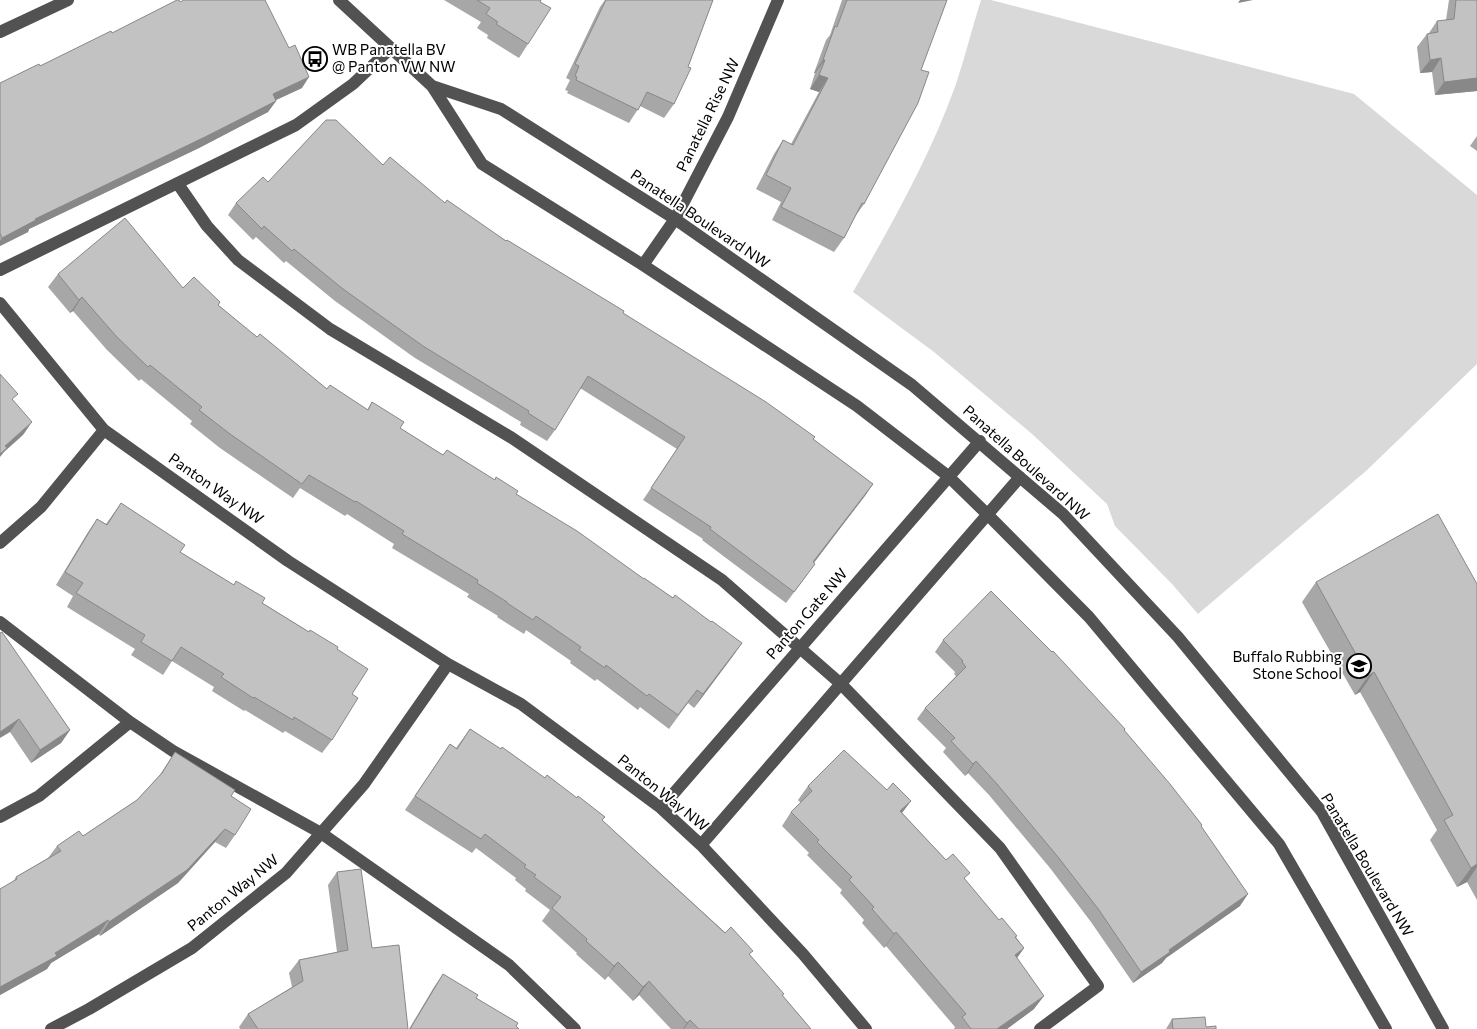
<svg xmlns="http://www.w3.org/2000/svg" width="1477" height="1029" viewBox="0 0 1477 1029" font-family="Commissioner,sans-serif">
	<style>
		.green { fill: #d9d9d9 }
		.lines { fill: none; stroke-linecap: round; stroke-linejoin: round }
		.minor { stroke: #525252; stroke-width: 12 }
		.wall { fill: #a7a7a7 }
		.shaded-wall { fill: #888 }
		.building { fill: #c2c2c2; stroke: #888 }
		.labels { text-anchor: middle; stroke-width: 4; stroke-linejoin: round; paint-order: stroke }
		.poi-label { font-size: 15px; fill: #000; stroke: #fff; text-anchor: start }
		.street-label { font-size: 15px; fill: #000; stroke: #fff }
	</style>
	<rect width="100%" height="100%" fill="#fff"/>
	<path class="green" d="M 981,0 L 991,0 L 1354,94 L 1477,195 L 1477,364 L 1366,471 L 1198,614 L 1172,584 L 1115,526 L 1107,504 L 1031,433 L 934,352 L 853,292 C 891,225 930,157 956,84 C 965,57 972,28 981,0 Z"/>
	<g class="lines">
		<path class="minor" d="M 339,0 L 432,86 L 482,164 L 643,265 L 857,406 L 948,476 L 987,514 L 1089,617 L 1279,844 L 1386,1029
			M 0,32 L 68,0
			M 432,86 L 501,109 L 675,219 L 912,385 L 1063,514 L 1178,637 L 1322,812 L 1443,1029
			M 178,184 L 207,226 L 238,260 L 330,329 L 512,438 L 722,580 L 841,684 L 1000,848 L 1098,986 L 1040,1029
			M 643,265 L 675,219 L 728,117 L 778,0
			M 0,270 L 296,125 L 353,84 L 391,48
			M 0,303 L 104,430 L 288,561 L 448,664 L 521,704 L 661,808 L 701,845 L 803,954 L 866,1029
			M 0,543 L 41,507 L 104,430
			M 0,622 L 130,722 L 173,751 L 321,833 L 509,965 L 575,1029
			M 661,808 L 980,441
			M 0,817 L 39,796 L 130,722
			M 701,845 L 1020,477
			M 51,1029 L 89,1009 L 192,948 L 286,873 L 364,784 L 448,664"/>
	</g>
	<path class="wall" d="M 444,0 L 541,0 L 540,2 L 528,44 L 519,58 L 487,38 L 488,35 L 477,28 L 481,22 Z
		M 605,0 L 713,0 L 674,104 L 664,118 L 640,106 L 629,123 L 567,93 L 568,91 L 565,90 L 570,80 L 566,78 L 600,7 Z
		M 842,0 L 947,0 L 864,204 L 854,218 L 844,238 L 834,252 L 772,220 L 781,202 L 756,189 L 774,154 L 783,140 L 791,144 L 819,92 L 810,89 L 815,73 L 814,73 L 826,40 L 830,35 Z
		M 1449,0 L 1477,0 L 1477,91 L 1435,95 L 1432,72 L 1420,73 L 1417,47 L 1427,34 L 1429,33 L 1437,21 L 1446,20 Z
		M 180,2 L 302,88 L 276,100 L 276,101 L 268,112 L 199,148 L 29,229 L 28,232 L 0,246 L 0,83 L 40,66 Z
		M 1477,136 L 1477,151 L 1470,146 Z
		M 383,165 L 623,313 L 813,439 L 873,484 L 814,563 L 807,575 L 786,603 L 702,540 L 703,539 L 643,500 L 677,449 L 580,388 L 555,430 L 547,441 L 520,425 L 521,422 L 415,358 L 335,301 L 286,261 L 284,263 L 256,237 L 253,240 L 228,215 L 236,203 L 268,182 Z
		M 58,274 L 183,288 L 220,302 L 218,305 L 257,337 L 327,389 L 367,410 L 372,402 L 400,428 L 443,455 L 447,450 L 516,494 L 644,579 L 742,643 L 694,708 L 688,703 L 669,729 L 640,707 L 638,710 L 597,679 L 595,681 L 570,663 L 571,661 L 526,630 L 524,634 L 497,617 L 498,616 L 467,597 L 469,594 L 392,548 L 394,544 L 347,514 L 345,516 L 300,488 L 293,498 L 220,448 L 190,424 L 192,421 L 141,379 L 139,381 L 107,350 L 73,311 L 70,313 L 48,287 Z
		M 121,503 L 180,552 L 337,649 L 352,694 L 332,740 L 322,753 L 285,731 L 283,733 L 245,710 L 244,711 L 212,691 L 214,687 L 172,661 L 163,675 L 131,655 L 135,649 L 67,607 L 73,596 L 56,585 L 88,532 L 97,519 L 106,524 Z
		M 1316,582 L 1477,584 L 1477,900 L 1467,882 L 1457,887 L 1430,840 L 1437,830 L 1360,692 L 1355,695 L 1302,602 Z
		M 0,633 L 70,730 L 61,743 L 31,763 L 10,732 Z
		M 943,640 L 1124,730 L 1202,825 L 1201,827 L 1240,906 L 1166,958 L 1162,963 L 1133,983 L 1091,922 L 1050,868 L 989,795 L 968,773 L 965,776 L 943,752 L 946,748 L 917,719 L 925,708 L 956,676 L 954,674 L 955,672 L 935,652 Z
		M 470,729 L 602,820 L 750,955 L 783,996 L 811,1029 L 671,1029 L 639,995 L 633,1001 L 608,976 L 605,980 L 576,954 L 577,953 L 542,921 L 550,910 L 525,891 L 526,889 L 515,880 L 516,878 L 476,848 L 472,853 L 405,810 L 450,744 L 456,748 Z
		M 175,752 L 231,796 L 235,835 L 226,848 L 215,842 L 178,883 L 100,936 L 99,934 L 51,963 L 47,969 L 0,995 L 0,889 L 13,882 L 16,877 L 48,858 L 57,846 L 83,836 L 137,800 L 159,776 Z
		M 808,786 L 887,790 L 911,801 L 902,813 L 965,880 L 999,920 L 1016,937 L 1024,948 L 1017,958 L 1034,1009 L 1007,1029 L 954,1029 L 955,1027 L 886,946 L 884,948 L 862,923 L 864,920 L 840,893 L 842,890 L 807,855 L 809,853 L 782,826 L 791,812 L 801,803 L 798,800 Z
		M 337,872 L 408,1029 L 240,1029 L 239,1027 L 248,1014 L 292,987 L 289,973 L 299,960 L 337,952 L 328,885 Z
		M 443,974 L 516,1026 L 519,1029 L 409,1029 L 434,987 Z
		M 1172,1019 L 1206,1027 L 1216,1029 L 1166,1029 Z"/>
	<path class="shaded-wall" d="M 1240,0 L 1253,0 L 1238,3 Z
		M 1441,58 L 1432,72 L 1420,73 L 1430,60 Z
		M 823,60 L 825,60 L 815,73 L 814,73 Z
		M 819,75 L 828,78 L 819,92 L 810,89 Z
		M 309,77 L 302,88 L 265,105 L 273,94 Z
		M 1477,78 L 1477,91 L 1435,95 L 1444,82 Z
		M 276,101 L 268,112 L 199,148 L 29,229 L 28,232 L 0,246 L 0,241 L 2,238 L 35,219 Z
		M 82,297 L 73,311 L 70,313 L 79,300 Z
		M 32,422 L 23,435 L 4,452 L 0,457 L 0,453 L 5,446 Z
		M 873,484 L 865,496 L 805,574 L 813,562 Z
		M 742,643 L 733,656 L 694,708 L 703,694 Z
		M 1374,672 L 1360,692 L 1355,695 L 1368,676 Z
		M 19,719 L 10,732 L 0,738 L 0,732 Z
		M 70,730 L 61,743 L 31,763 L 40,750 Z
		M 976,761 L 968,773 L 965,776 L 973,764 Z
		M 911,801 L 901,814 L 900,811 Z
		M 225,829 L 215,842 L 178,883 L 100,936 L 109,922 Z
		M 1477,864 L 1477,867 L 1467,882 L 1457,887 L 1471,868 Z
		M 1248,894 L 1240,906 L 1166,958 L 1162,963 L 1133,983 L 1141,972 L 1169,950 Z
		M 108,920 L 99,934 L 51,963 L 47,969 L 0,995 L 0,987 Z
		M 896,932 L 886,946 L 884,948 L 894,934 Z
		M 1024,948 L 1014,962 L 1015,955 Z
		M 618,962 L 608,976 L 605,980 L 614,966 Z
		M 649,981 L 639,995 L 633,1001 L 643,987 Z
		M 1044,996 L 1034,1009 L 1007,1029 L 997,1029 Z
		M 690,1020 L 684,1029 L 683,1029 L 687,1023 Z"/>
	<path class="building" d="M 177,0 L 179,0 L 180,2 L 184,0 L 265,0 L 289,48 L 295,45 L 309,77 L 273,94 L 276,101 L 207,136 L 35,219 L 36,220 L 2,238 L 0,233 L 0,83 L 39,64 L 40,66 L 111,31 L 112,33 Z
		M 477,0 L 541,0 L 540,2 L 551,8 L 528,44 L 496,24 L 498,22 L 486,14 L 490,8 Z
		M 606,0 L 713,0 L 688,67 L 691,68 L 674,104 L 647,92 L 638,110 L 576,80 L 577,77 L 575,76 L 579,66 L 575,64 Z
		M 847,0 L 947,0 L 921,70 L 929,72 L 918,103 L 864,204 L 862,203 L 844,238 L 781,207 L 791,188 L 766,175 L 783,140 L 793,145 L 828,78 L 819,75 L 825,60 L 823,60 L 835,26 L 837,27 Z
		M 1456,0 L 1477,0 L 1477,78 L 1444,82 L 1441,58 L 1430,60 L 1427,34 L 1438,32 L 1437,21 L 1454,19 Z
		M 326,120 L 336,120 L 383,165 L 390,157 L 445,203 L 447,200 L 506,241 L 507,240 L 624,311 L 623,313 L 766,402 L 815,437 L 813,439 L 873,484 L 813,562 L 815,564 L 794,592 L 710,529 L 711,527 L 651,488 L 685,437 L 588,376 L 555,430 L 528,413 L 529,411 L 423,346 L 343,289 L 294,249 L 292,251 L 264,226 L 262,229 L 236,203 L 263,177 L 268,182 Z
		M 125,218 L 183,288 L 194,277 L 220,302 L 218,305 L 257,337 L 260,334 L 327,389 L 330,385 L 368,410 L 372,402 L 404,422 L 400,428 L 443,455 L 447,450 L 495,480 L 496,477 L 518,491 L 516,494 L 577,531 L 644,579 L 644,578 L 673,598 L 675,595 L 711,622 L 712,621 L 742,643 L 703,694 L 697,690 L 678,715 L 649,694 L 647,696 L 606,665 L 605,668 L 579,650 L 581,647 L 536,616 L 533,620 L 507,603 L 507,602 L 477,583 L 478,580 L 402,534 L 404,531 L 356,501 L 355,502 L 309,475 L 302,484 L 230,434 L 199,410 L 202,407 L 150,365 L 148,367 L 116,336 L 82,297 L 79,300 L 58,274 Z
		M 0,374 L 18,394 L 12,399 L 32,422 L 5,446 L 7,448 L 0,454 Z
		M 121,503 L 185,545 L 180,552 L 234,585 L 236,581 L 265,598 L 262,603 L 309,632 L 310,630 L 338,647 L 337,649 L 368,669 L 352,694 L 358,698 L 332,740 L 294,717 L 293,720 L 254,697 L 253,698 L 221,677 L 224,674 L 181,647 L 172,661 L 141,642 L 145,635 L 76,593 L 83,583 L 65,572 L 97,519 L 107,525 Z
		M 1438,514 L 1477,584 L 1477,864 L 1471,868 L 1444,820 L 1453,815 L 1374,672 L 1368,676 L 1316,582 Z
		M 991,591 L 1052,652 L 1053,651 L 1125,729 L 1124,730 L 1170,784 L 1202,825 L 1201,826 L 1248,894 L 1169,950 L 1170,952 L 1141,972 L 1099,910 L 1058,857 L 997,784 L 976,761 L 973,764 L 951,741 L 955,738 L 925,708 L 966,667 L 962,662 L 963,661 L 943,640 Z
		M 2,632 L 70,730 L 40,750 L 19,719 L 0,732 L 0,633 Z
		M 470,729 L 501,749 L 502,747 L 545,778 L 547,775 L 577,798 L 578,796 L 605,817 L 602,820 L 725,933 L 731,927 L 753,951 L 749,954 L 784,994 L 782,995 L 811,1029 L 699,1029 L 690,1020 L 687,1023 L 649,981 L 643,987 L 618,962 L 614,966 L 586,941 L 587,939 L 552,908 L 561,897 L 534,877 L 536,875 L 524,867 L 526,865 L 485,834 L 481,839 L 415,796 L 450,744 L 457,749 Z
		M 844,750 L 887,790 L 893,783 L 911,801 L 900,811 L 946,860 L 953,854 L 970,873 L 964,878 L 999,920 L 1002,918 L 1017,936 L 1015,937 L 1024,948 L 1015,955 L 1044,996 L 997,1029 L 971,1029 L 962,1017 L 966,1014 L 896,932 L 894,934 L 872,909 L 874,907 L 849,880 L 852,877 L 817,842 L 819,840 L 791,812 L 812,791 L 808,786 Z
		M 175,752 L 235,790 L 231,796 L 251,809 L 235,835 L 225,829 L 187,870 L 109,922 L 108,920 L 55,953 L 57,956 L 0,987 L 0,889 L 17,879 L 16,877 L 61,851 L 57,846 L 79,831 L 83,836 L 137,800 L 162,773 Z
		M 361,869 L 372,948 L 399,945 L 408,1029 L 258,1029 L 248,1014 L 303,981 L 299,960 L 348,950 L 337,872 Z
		M 443,974 L 478,995 L 476,998 L 518,1023 L 516,1026 L 519,1029 L 410,1029 Z
		M 1205,1017 L 1206,1027 L 1216,1026 L 1216,1029 L 1173,1029 L 1172,1019 Z"/>
	<defs>
		<symbol id="bus-ring" viewBox="-11 -11 22 22"><circle r="9.5" fill="#fff" stroke="#000" stroke-width="1.5"/><path d="M-5-6H5V4H4V6H2V4H-2V6H-4V4H-5ZM-3.5-4V0h7V-4ZM-3.5 1.2v1.5H-2V1.2ZM2 1.2v1.5H3.5V1.2Z" fill="#000"/></symbol>
		<symbol id="school-ring" viewBox="-11 -11 22 22"><circle r="9.5" fill="#fff" stroke="#000" stroke-width="1.5"/><path d="M0-5L7-2L0 1L-7-2ZM-4 1L0 2.5L4 1V4Q0 6-4 4Z" fill="#000"/></symbol>
	</defs>
	<g fill-rule="evenodd">
		<use href="#bus-ring" x="301" y="45" width="28" height="28"/>
		<use href="#school-ring" x="1345" y="652" width="28" height="28"/>
	</g>
	<g class="labels">
		<g class="poi-label">
			<text x="332" y="55">WB Panatella BV<tspan x="332" dy="17">@ Panton VW NW</tspan></text>
			<text x="1342" y="662" text-anchor="end">Buffalo Rubbing<tspan x="1342" dy="17">Stone School</tspan></text>
		</g>
		<g class="street-label">
			<text transform="translate(708 115) rotate(-64)" y="5">Panatella Rise NW</text>
			<text transform="translate(700 219) rotate(34)" y="5">Panatella Boulevard NW</text>
			<text transform="translate(1026 463) rotate(42)" y="5">Panatella Boulevard NW</text>
			<text transform="translate(216 489) rotate(35)" y="5">Panton Way NW</text>
			<text transform="translate(807 614) rotate(-49)" y="5">Panton Gate NW</text>
			<text transform="translate(663 793) rotate(39)" y="5">Panton Way NW</text>
			<text transform="translate(1367 865) rotate(59)" y="5">Panatella Boulevard NW</text>
			<text transform="translate(233 893) rotate(-39)" y="5">Panton Way NW</text>
		</g>
	</g>
</svg>
